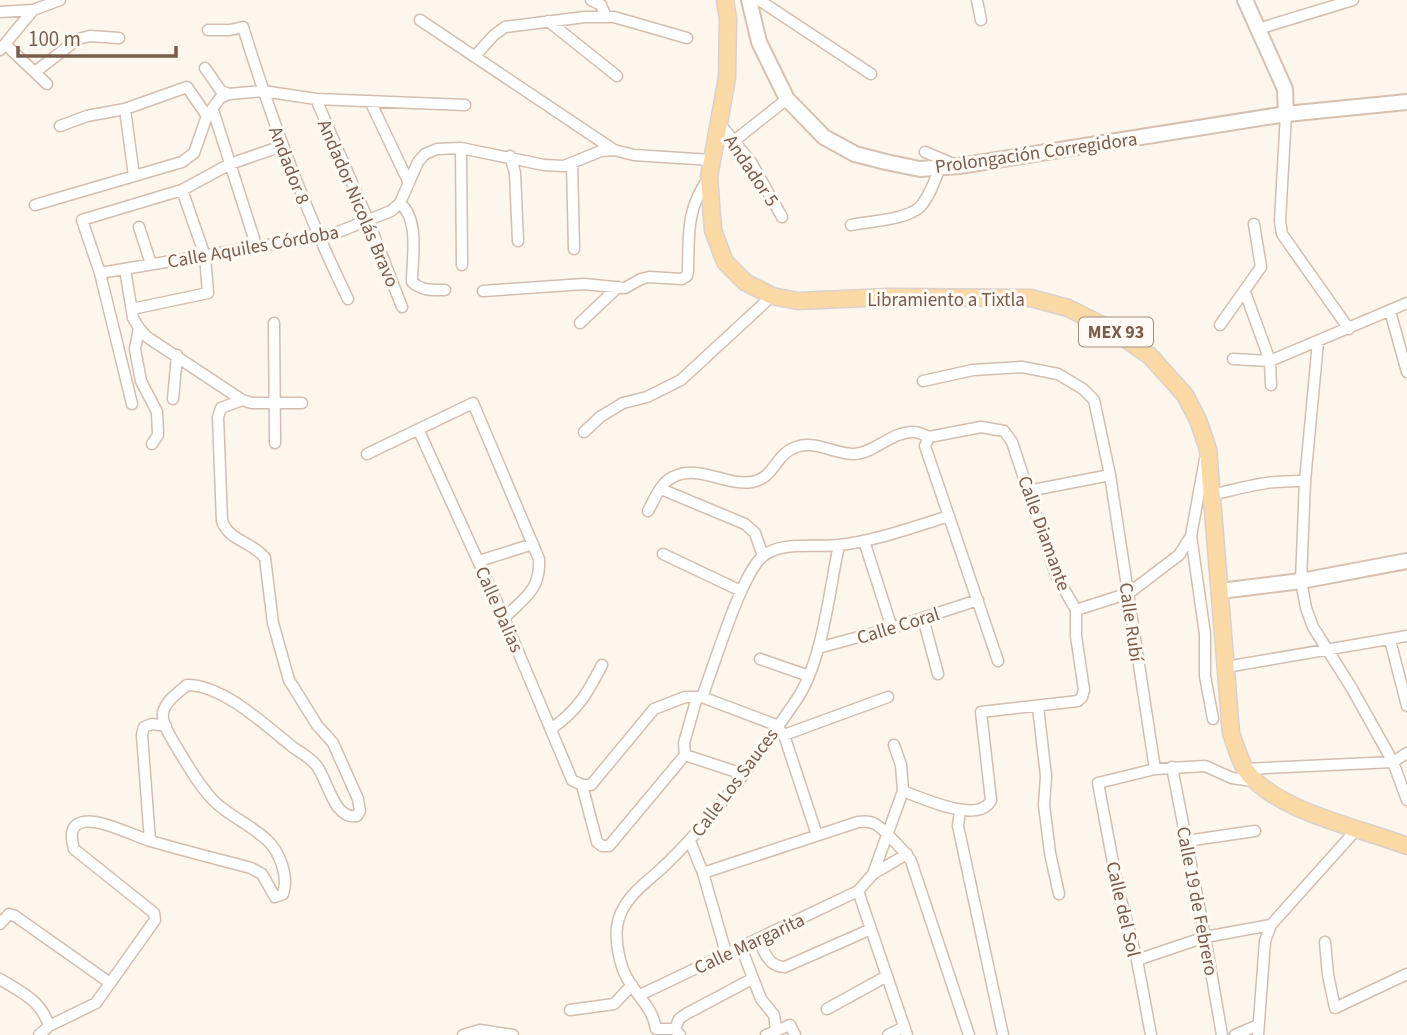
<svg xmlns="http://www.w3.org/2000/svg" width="1407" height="1035" viewBox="0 0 1407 1035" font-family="'Source Sans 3',sans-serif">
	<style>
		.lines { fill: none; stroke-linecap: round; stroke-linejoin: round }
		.street-casing { stroke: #d1beb0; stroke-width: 13 }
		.secondary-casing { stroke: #d6c0b0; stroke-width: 18 }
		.primary-casing { stroke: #dad1cd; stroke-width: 19 }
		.street { stroke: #fff; stroke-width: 10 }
		.secondary { stroke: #fff; stroke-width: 14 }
		.primary { stroke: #fbd9a5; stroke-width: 16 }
		.labels { text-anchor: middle; stroke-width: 6; stroke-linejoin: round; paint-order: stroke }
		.shield { fill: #fffaf3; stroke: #a28b7f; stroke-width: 2 }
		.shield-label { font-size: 18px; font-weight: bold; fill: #7a5c4d }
		.street-label { font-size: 19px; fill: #7a5c4d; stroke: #fffaf3 }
	</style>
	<rect width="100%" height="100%" fill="#fdf6ec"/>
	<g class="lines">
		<defs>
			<path id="street" d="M 591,0 L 601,5 L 606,17
				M 759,0 L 871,74
				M 977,0 L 981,20
				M 0,12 L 33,10 L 60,0
				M 420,20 L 614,150 L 634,155 L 711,160
				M 548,21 L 617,76
				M 1258,29 L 1353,0
				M 208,30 L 230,30 L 243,27 C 272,121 305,211 348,299
				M 5,44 L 47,84
				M 0,50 L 33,10
				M 475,56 L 494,35 L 505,27 L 585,17 L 614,17 L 687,38
				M 205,68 L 221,91 L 229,94
				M 35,72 L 78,39 L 90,36 L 119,38
				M 316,99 L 368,220 L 402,307
				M 370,101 L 409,183
				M 125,109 L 134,176
				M 213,110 L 257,248
				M 1286,114 L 1280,221 L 1282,234 L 1349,329
				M 720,124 L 751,162 L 782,217
				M 60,126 L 87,116 L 125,109 L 187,87 L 207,116
				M 734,141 L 787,99
				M 461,148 L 462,265
				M 925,152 L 956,165
				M 510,156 L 515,173 L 518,241
				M 572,163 L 574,249
				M 400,203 C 420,220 412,258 412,282 C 422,291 432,290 445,290
				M 35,205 L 182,162 L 194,153 L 207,116 L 220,98 L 229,94 L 263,91 L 316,99 L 465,105
				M 851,225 C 870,221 906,220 920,207 C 930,196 935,180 940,167
				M 139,227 L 151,264
				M 125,269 L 133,318 L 139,328 L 135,349 L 141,381 L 157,412 L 158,435 L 152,444
				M 100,273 L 333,234 L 391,211 L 400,203 L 418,162 L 425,154 L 437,149 L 461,148 L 544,165 L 564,166 L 601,151 L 614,150
				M 483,291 L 584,284 L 625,288 L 641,279 L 649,277 L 682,279 L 687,276 L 688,271 C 689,233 686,210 709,177
				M 1245,292 L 1270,361 L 1271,385
				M 132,309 L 208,293 L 205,256 L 182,190
				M 1390,311 L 1407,372
				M 274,323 L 275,443
				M 580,323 L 618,287
				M 1220,325 L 1261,267 L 1254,224
				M 139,328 L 147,337 L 242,400 L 252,403 L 302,403
				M 1318,342 L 1305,481 L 1301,581 L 1306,608 L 1313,627 L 1351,687 L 1393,762 L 1407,800
				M 1233,359 L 1270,361 L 1407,303
				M 923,381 L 973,370 L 1022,367 L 1058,374 L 1083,389 L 1094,400 L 1110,475 L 1155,769
				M 173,399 L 177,355
				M 132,404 L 100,273 L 82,220 L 182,190 L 230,164 L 282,146
				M 419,431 L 504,618 L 572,780 L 582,785
				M 584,432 L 600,417 L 623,403 L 647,397 L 681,380 L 772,296
				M 929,437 L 925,446 L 998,661
				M 367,454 L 473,403 L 539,559 C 541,590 524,598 504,618
				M 661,489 L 745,524 L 755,533 L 763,556
				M 1028,491 L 1110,475
				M 1210,495 C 1247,487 1266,480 1305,481
				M 648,511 C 655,499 660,483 673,477 C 699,464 725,486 752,482 C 775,478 774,455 796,447 C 816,440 834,454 854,454 C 875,453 892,431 914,432 C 918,432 924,435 929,437
				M 1191,536 L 1205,634 L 1205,676 L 1213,719
				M 864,541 L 892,628
				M 663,554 L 741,591
				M 479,561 L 533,544
				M 1076,610 L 1129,593 L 1179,555 L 1191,536 L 1205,459
				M 923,618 L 938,674
				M 1390,640 L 1407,706
				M 818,648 L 892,628 L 978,600
				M 760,659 L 809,676
				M 1226,667 L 1407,636
				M 702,697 C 714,666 740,578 761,558 C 779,540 815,548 839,545 C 876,541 913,527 949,516
				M 1038,707 L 1046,776 L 1044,805 L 1050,853 L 1059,894
				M 551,729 C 578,710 587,694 602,665
				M 784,735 L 817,835
				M 685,755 L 743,774
				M 685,755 L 684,743 L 697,697
				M 1172,767 L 1205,937 L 1222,1035
				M 1246,769 L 1393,762 L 1407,753
				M 582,785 L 591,785 L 654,709 L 685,697 L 702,697 L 776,725 L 784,735 L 888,697
				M 582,785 L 597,842 L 602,846 L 609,846 L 685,755
				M 903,791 C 922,798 980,825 991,800 L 981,712 L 1078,701 L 1082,697 L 1084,690 L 1076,636 L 1076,610 L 1056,575 L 1012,442 L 1004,431 L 981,427 L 929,437
				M 960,810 L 958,826 L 1003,1035
				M 150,841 L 142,735 L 144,727 L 152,724 L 166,726
				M 690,841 L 703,873 L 726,953
				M 1186,841 L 1255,831
				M 703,873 L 858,822 C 864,821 870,821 875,824 C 882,827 907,854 911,861 L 969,1035
				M 873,874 L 907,854
				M 858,891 L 907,1035
				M 0,924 L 9,914 L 15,916 L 110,983
				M 758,940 C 765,953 769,967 785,967 L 871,929
				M 1325,942 L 1328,975 L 1335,1008 L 1407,974
				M 741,947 L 761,999 L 774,1015 L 776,1030
				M 1137,960 L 1205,937 L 1271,925
				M 0,979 C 22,993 41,1000 49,1026
				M 640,995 L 858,891 L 873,874 L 903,791 L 901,765 L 894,745
				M 827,1009 L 887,976
				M 570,1010 L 614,1004 L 632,985
				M 656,1029 C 653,1008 637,996 627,978 C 620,966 615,941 617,927 C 620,901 643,885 661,869 C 713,820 757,758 797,699 C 823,660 829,591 839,545
				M 656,1029 L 675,1029 L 680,1035
				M 675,1029 L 679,1019 L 686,1014 L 752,979
				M 39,1035 L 49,1026 L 96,1003 L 155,920 L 154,913 L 74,849 C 71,838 69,825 83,822 C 99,818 134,836 151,841 C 184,851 218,859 251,868 L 262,874 L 275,897 L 283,894 C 289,877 280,852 267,840 C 251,825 229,816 214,801 C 198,785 186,762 174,743 C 170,735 161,723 163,713 C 165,701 179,692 187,685 C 224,685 266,726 294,748 C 302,753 310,758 316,765 C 328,779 333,820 357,816 L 360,811 L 358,799 L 333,743 L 317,725 L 289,680 L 273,623 L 265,558 C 253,542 229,541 222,521 L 218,417 L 221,408 L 242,400
				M 463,1035 L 480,1030 L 513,1035
				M 766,1035 L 790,1025 L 795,1035
				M 888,1035 L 904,1027
				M 1151,1035 L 1137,960 L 1118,889 L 1098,783 L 1155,769 L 1205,766 L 1232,778 L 1259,782
				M 1235,1035 L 1258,1025
				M 1258,1035 L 1265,941 L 1271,925 L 1357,829"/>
			<path id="secondary" d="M 749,0 L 759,42 L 787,99 L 824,137 L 855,154 L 886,162 L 920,169 L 959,166 L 1286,114 L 1407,102
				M 1245,0 L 1285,89 L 1286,114
				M 1220,591 L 1301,581 L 1407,561"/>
			<path id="primary" d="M 725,0 L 728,19 L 727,78 L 709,177 L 713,230 L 725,262 L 745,282 L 772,296 L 798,301 L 888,297 L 1031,298 L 1068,308 L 1114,331 L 1150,356 L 1185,395 L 1198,420 L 1208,449 L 1231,733 C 1235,744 1239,758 1245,769 C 1273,811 1361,828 1407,846"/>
		</defs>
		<use href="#street" class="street-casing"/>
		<use href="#secondary" class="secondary-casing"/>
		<use href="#primary" class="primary-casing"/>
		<use href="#street" class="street"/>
		<use href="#secondary" class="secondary"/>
		<use href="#primary" class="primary"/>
	</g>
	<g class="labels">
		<rect class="shield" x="1079" y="317.5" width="74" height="29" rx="5"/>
		<g class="shield-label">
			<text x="1116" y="338">MEX 93</text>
		</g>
		<g class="street-label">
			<text transform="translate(1036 152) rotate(-8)" y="7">Prolongación Corregidora</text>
			<text transform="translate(290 165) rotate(69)" y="7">Andador 8</text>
			<text transform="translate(752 170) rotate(56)" y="7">Andador 5</text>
			<text transform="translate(359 203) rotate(67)" y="7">Andador Nicolás Bravo</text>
			<text transform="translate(253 246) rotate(-10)" y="7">Calle Aquiles Córdoba</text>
			<text x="946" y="306">Libramiento a Tixtla</text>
			<text transform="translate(1045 533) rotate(70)" y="7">Calle Diamante</text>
			<text transform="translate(500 609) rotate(66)" y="7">Calle Dalias</text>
			<text transform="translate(1132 622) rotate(82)" y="7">Calle Rubí</text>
			<text transform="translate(898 625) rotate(-17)" y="7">Calle Coral</text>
			<text transform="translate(734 782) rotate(-53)" y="7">Calle Los Sauces</text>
			<text transform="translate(1198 901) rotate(79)" y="7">Calle 19 de Febrero</text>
			<text transform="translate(1124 909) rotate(77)" y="7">Calle del Sol</text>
			<text transform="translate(749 943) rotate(-25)" y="7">Calle Margarita</text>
		</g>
	</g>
	<path d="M18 46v10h158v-10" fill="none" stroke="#7a5c4d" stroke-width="3.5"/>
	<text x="28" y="46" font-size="21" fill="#7a5c4d" stroke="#fffaf3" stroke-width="5" paint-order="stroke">100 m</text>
</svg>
